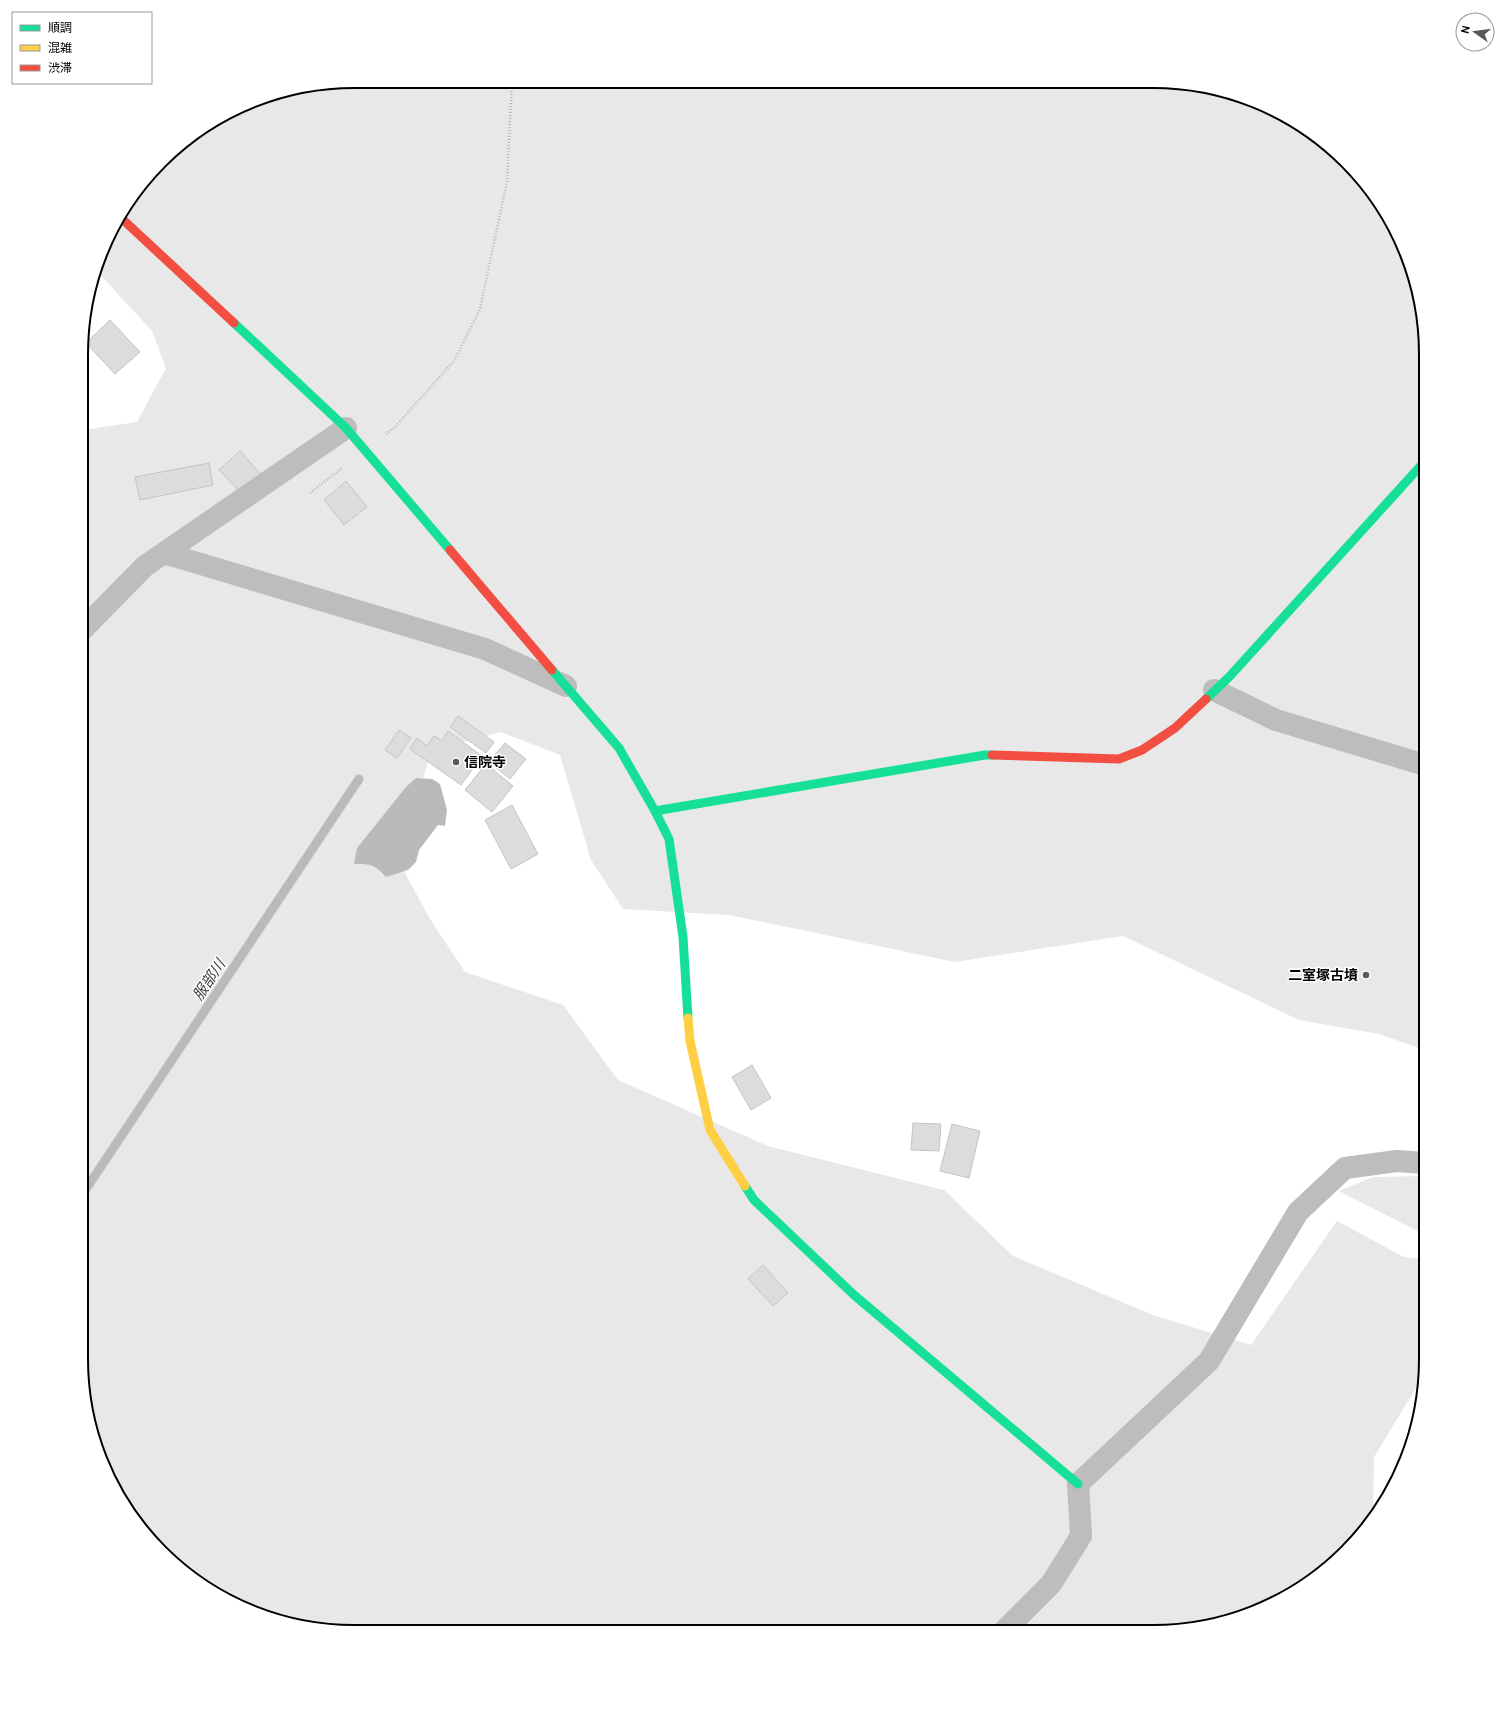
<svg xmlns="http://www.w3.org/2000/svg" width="1507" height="1713" viewBox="0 0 1507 1713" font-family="Cabin,'Noto Sans JP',sans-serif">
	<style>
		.green { fill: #e8e8e8 }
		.water { fill: #bababa }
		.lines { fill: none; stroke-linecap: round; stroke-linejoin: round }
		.stream { stroke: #bababa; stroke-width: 9 }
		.building { fill: #dcdcdc; stroke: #c4c4c4 }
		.path { stroke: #b8b8b8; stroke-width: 2.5; stroke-dasharray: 1 2; stroke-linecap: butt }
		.street { stroke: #bdbdbd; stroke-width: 22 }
		.fast { stroke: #16e098; stroke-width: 9 }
		.slow { stroke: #ffcf43; stroke-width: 9 }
		.jam { stroke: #f24e42; stroke-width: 9 }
		.poi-dot { fill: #595959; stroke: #fff; stroke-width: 1.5 }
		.labels { text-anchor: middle; stroke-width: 3; stroke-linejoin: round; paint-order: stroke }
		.poi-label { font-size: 14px; font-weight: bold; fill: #000; stroke: #fff; text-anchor: start }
		.water-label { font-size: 15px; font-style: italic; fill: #3e3e3e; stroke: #fff }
		.rim { fill: none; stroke: #000; stroke-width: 2 }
	</style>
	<rect width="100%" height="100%" fill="#fff"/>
	<path class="green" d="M 354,81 L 1188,83 L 1240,95 L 1290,118 L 1346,161 L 1380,203 L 1412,267 L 1425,337 L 1425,1050 L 1379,1034 L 1299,1020 L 1123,936 L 955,962 L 729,915 L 623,909 L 591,860 L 560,755 L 501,732 L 431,751 L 399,862 L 430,919 L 465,972 L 563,1005 L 618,1080 L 768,1146 L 944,1190 L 1013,1256 L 1153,1315 L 1251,1345 L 1337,1221 L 1404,1257 L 1425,1259 L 1425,1373 L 1374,1457 L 1373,1518 L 1358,1539 L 1304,1586 L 1240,1618 L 1170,1631 L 337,1631 L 283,1623 L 218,1596 L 161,1552 L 127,1510 L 95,1446 L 82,1376 L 83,430 L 137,422 L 166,368 L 152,331 L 95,269 L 117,218 L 174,149 L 218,117 L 266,96 Z
		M 1425,1176 L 1425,1235 L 1339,1191 L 1373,1177 Z"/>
	<path class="water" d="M 416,778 L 432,779 L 440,784 L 447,810 L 445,826 L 438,825 L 419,850 L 416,862 L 408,870 L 386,877 C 374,864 371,864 354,864 L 357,848 L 406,787 Z"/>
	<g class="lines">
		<path class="stream" d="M 82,1195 L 359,779"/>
	</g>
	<path class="building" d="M 110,320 L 140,352 L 115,374 L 86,343 Z
		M 240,451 L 264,478 L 244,496 L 219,470 Z
		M 209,463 L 213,485 L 140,500 L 135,477 Z
		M 346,481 L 367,507 L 344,525 L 324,500 Z
		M 458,716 L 494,742 L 486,753 L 450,727 Z
		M 399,730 L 411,738 L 397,758 L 385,750 Z
		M 448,731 L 482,756 L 461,785 L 410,749 L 417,738 L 427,746 L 434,736 L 442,741 Z
		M 505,743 L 526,759 L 510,779 L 489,762 Z
		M 486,764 L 513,786 L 492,812 L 465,790 Z
		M 512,805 L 538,854 L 511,869 L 485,820 Z
		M 752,1065 L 771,1098 L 751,1110 L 732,1077 Z
		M 913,1123 L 941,1124 L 939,1151 L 911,1150 Z
		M 952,1124 L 980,1131 L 969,1178 L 940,1171 Z
		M 763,1265 L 788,1293 L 773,1306 L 748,1279 Z
		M 1418,1420 L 1417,1430 L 1416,1432 L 1412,1429 Z"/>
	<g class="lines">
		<path class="path" d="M 386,434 L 395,427 L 454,361 L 480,309 L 507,181 L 512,81
			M 310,493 L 343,467"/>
		<path class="street" d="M 164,553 L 485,649 L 566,686
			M 83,629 L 145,566 L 346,428
			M 1214,690 L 1276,720 L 1425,765
			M 1004,1631 L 1051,1584 L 1081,1536 L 1078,1484 L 1209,1361 L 1298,1212 L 1345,1168 L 1397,1161 L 1425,1163"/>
		<path class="fast" d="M 234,323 L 346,428 L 450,550
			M 552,670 L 619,748 L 655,811 L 669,839 L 683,937 L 688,1018
			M 1206,699 L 1230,676 L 1425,461
			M 655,811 L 985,755 L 992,755
			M 745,1186 L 754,1200 L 854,1295 L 1078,1484"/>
		<path class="slow" d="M 688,1018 L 690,1041 L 710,1130 L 745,1186"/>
		<path class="jam" d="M 119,216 L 234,323
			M 450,550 L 552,670
			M 992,755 L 1119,759 L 1142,750 L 1175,728 L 1206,699"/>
	</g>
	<g class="poi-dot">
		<circle cx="456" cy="762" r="4"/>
		<circle cx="1366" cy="975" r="4"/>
	</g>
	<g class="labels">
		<g class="poi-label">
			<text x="464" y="767">信院寺</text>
			<text x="1358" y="980" text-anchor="end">二室塚古墳</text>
		</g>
		<g class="water-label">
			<text transform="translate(209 980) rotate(-56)" y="5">服部川</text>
		</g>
	</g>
	<path d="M0 0H1507V1713H0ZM354 88H1153A266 266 0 0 1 1419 354V1359A266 266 0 0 1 1153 1625H354A266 266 0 0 1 88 1359V354A266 266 0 0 1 354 88Z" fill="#fff" fill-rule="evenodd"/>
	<path class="rim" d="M354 88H1153A266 266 0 0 1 1419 354V1359A266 266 0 0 1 1153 1625H354A266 266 0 0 1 88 1359V354A266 266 0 0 1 354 88Z"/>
	<rect x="12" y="12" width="140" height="72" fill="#ffffff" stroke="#999999"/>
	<rect x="20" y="25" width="20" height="6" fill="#16e098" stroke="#999999"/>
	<text x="48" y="32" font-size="12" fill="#000000">順調</text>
	<rect x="20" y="45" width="20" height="6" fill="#ffcf43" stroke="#999999"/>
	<text x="48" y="52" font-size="12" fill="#000000">混雑</text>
	<rect x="20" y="65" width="20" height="6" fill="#f24e42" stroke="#999999"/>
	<text x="48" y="72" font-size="12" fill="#000000">渋滞</text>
	<g transform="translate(1475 32) rotate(284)"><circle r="19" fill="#ffffff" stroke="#999999"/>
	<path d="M0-3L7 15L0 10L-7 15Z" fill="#595959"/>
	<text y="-6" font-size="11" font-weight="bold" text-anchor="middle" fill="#000000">N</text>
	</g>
</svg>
